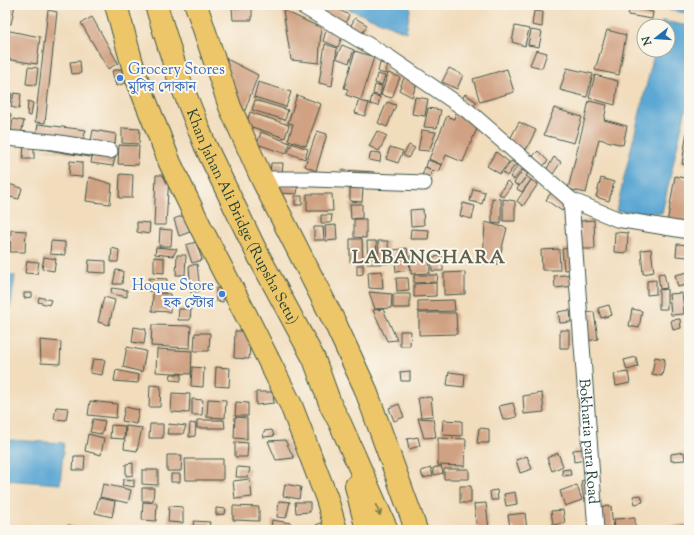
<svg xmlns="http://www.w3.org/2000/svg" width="694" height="535" viewBox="0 0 694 535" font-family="'Sorts Mill Goudy','Noto Serif Bengali',serif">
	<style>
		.water { fill: #5ca7d4; stroke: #3e7284 }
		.building { fill: #d0a182 }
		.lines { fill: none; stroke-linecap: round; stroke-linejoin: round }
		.minor-casing { stroke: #3e5548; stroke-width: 17 }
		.highway-casing { stroke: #3e5548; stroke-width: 24 }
		.minor { stroke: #fff; stroke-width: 15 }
		.highway { stroke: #ecc669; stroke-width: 22 }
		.oneway { stroke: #7b7b4c }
		.shop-dot { fill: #3f7fe0; stroke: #fbf7ec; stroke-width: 1.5 }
		.labels { text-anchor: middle; stroke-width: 4; stroke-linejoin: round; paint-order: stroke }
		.shop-label { font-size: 15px; fill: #366cbe; stroke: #fbf7ec; text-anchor: start }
		.street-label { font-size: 15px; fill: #1f3d34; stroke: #fbf7ec }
		.district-label { font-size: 19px; font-weight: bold; letter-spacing: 1px; fill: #5d604f; stroke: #fbf7ec }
	</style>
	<rect width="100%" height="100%" fill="#fbf7ec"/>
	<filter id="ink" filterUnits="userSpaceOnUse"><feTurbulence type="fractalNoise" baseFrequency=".025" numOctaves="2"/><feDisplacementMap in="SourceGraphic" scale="8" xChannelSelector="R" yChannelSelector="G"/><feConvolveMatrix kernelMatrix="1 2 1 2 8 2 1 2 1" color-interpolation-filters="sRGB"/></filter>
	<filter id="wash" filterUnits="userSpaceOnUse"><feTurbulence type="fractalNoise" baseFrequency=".012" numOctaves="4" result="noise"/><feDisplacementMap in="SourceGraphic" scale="16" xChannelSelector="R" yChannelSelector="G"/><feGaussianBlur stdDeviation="0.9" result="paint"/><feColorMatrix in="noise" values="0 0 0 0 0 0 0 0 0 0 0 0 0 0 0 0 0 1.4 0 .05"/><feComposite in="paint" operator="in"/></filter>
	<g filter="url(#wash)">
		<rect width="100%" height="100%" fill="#f1dcbc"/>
		<path class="water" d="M 338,5 L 411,5 L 406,32 Z
			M 647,5 L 689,5 L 689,14 Z
			M 662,21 L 689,26 L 689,95 L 662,213 L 616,211 L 655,50 L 668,50 L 668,26 L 661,26 Z
			M 5,275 L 15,276 L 5,345 Z
			M 9,440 L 64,443 L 60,484 L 5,480 L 5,463 Z"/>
		<g id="blocks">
			<path class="building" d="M 5,5 L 15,5 L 11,24 L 5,23 Z
				M 324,5 L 329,5 L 349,15 L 345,24 L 320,12 Z
				M 630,7 L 653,12 L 652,19 L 628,15 Z
				M 232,8 L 252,8 L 252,20 L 233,20 Z
				M 48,10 L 57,12 L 45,123 L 35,122 Z
				M 283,10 L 321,28 L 319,63 L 291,60 Z
				M 534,11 L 543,12 L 542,27 L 532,25 Z
				M 92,17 L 118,63 L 108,69 L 81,23 Z
				M 355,18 L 367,25 L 361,36 L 349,29 Z
				M 515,26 L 529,29 L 525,46 L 512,42 Z
				M 5,30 L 40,37 L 37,64 L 5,59 Z
				M 531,30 L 542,32 L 539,47 L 528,45 Z
				M 607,30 L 626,35 L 619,75 L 595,70 Z
				M 326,31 L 342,37 L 338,47 L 323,41 Z
				M 325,44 L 337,48 L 332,86 L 319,83 Z
				M 342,45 L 354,50 L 349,63 L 336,58 Z
				M 536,50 L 547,53 L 542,68 L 530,65 Z
				M 355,51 L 374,57 L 361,100 L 346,95 L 348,89 L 344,88 Z
				M 223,57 L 258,75 L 244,113 Z
				M 80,61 L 81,73 L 72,74 L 70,62 Z
				M 380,63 L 388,65 L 385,74 L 378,72 Z
				M 28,67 L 38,68 L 36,85 L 26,84 Z
				M 449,68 L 463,75 L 457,89 L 442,82 Z
				M 567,68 L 593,74 L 587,97 L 560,90 Z
				M 121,69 L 126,83 L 116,86 L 112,71 Z
				M 507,69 L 514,92 L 480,102 L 473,79 Z
				M 388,73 L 400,77 L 392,98 L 381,95 Z
				M 377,74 L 385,76 L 382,85 L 375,83 Z
				M 595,75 L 618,81 L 615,105 L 589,98 Z
				M 405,76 L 417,83 L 412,97 L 399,90 Z
				M 258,82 L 291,92 L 286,107 L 254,97 Z
				M 375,85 L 382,86 L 380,96 L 373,94 Z
				M 5,92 L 12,94 L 10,103 L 5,102 Z
				M 14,93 L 21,94 L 19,109 L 11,107 Z
				M 465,94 L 477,102 L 473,107 L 462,99 Z
				M 297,95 L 321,104 L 306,146 L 288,140 L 293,124 L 288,123 Z
				M 372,95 L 380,97 L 378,106 L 370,104 Z
				M 415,97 L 428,99 L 425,116 L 412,114 Z
				M 255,100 L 288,110 L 285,120 L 252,110 Z
				M 28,101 L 33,103 L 31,116 L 27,115 Z
				M 358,101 L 369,103 L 365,116 L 355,113 Z
				M 589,101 L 607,105 L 604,120 L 627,126 L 623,145 L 599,139 L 586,193 L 568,189 Z
				M 387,102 L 396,105 L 387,127 L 378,123 Z
				M 428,108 L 441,110 L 437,128 L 424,127 Z
				M 554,108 L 582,117 L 574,143 L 544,135 Z
				M 250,112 L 289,125 L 285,138 L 246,125 Z
				M 456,112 L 478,126 L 463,162 L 446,155 L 442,165 L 429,159 L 447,116 L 454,119 Z
				M 5,113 L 11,114 L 10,125 L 7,124 L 6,129 L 5,129 Z
				M 13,119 L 24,121 L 21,134 L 11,132 Z
				M 519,122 L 536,130 L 526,150 L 509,141 Z
				M 38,124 L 86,130 L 83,140 L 36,136 Z
				M 122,128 L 140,129 L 139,144 L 122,143 Z
				M 93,130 L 116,134 L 115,144 L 91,141 Z
				M 422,130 L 436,132 L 429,151 L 418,150 Z
				M 317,131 L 327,134 L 316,171 L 305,166 Z
				M 377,131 L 387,136 L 379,151 L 369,146 Z
				M 687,131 L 689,131 L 689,165 L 682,164 Z
				M 261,132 L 290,143 L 286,154 L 257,144 Z
				M 24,143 L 34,144 L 34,159 L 23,159 Z
				M 292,143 L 308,149 L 305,159 L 288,153 Z
				M 119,145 L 139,146 L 138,165 L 118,164 Z
				M 409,145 L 415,148 L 408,158 L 403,155 Z
				M 390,147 L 403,151 L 398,163 L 386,159 Z
				M 36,148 L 90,150 L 90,157 Z
				M 5,149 L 9,150 L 6,163 L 5,163 Z
				M 93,150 L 116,154 L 113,166 L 91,163 Z
				M 538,151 L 548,161 L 543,166 L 533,156 Z
				M 371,152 L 381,153 L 380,162 L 369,160 Z
				M 496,152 L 509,162 L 500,174 L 487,166 Z
				M 554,157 L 561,162 L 553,174 L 546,170 Z
				M 428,160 L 442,165 L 439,172 L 432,170 L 426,190 L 418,188 L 425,167 L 430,169 L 426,167 Z
				M 70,161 L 82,162 L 82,177 L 69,176 Z
				M 511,161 L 516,164 L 507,176 L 503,173 Z
				M 271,163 L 283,163 L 282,175 L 270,174 Z
				M 518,165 L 523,168 L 514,180 L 510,177 Z
				M 342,170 L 374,172 L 373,179 L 341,176 Z
				M 523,170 L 528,174 L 526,176 L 531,180 L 522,192 L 517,189 L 525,178 L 519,186 L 514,183 Z
				M 120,174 L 133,175 L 132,198 L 119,198 Z
				M 156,175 L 169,175 L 166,225 L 154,225 Z
				M 675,176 L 689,179 L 689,228 L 667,223 Z
				M 89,177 L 112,184 L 110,204 L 86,201 Z
				M 601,178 L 614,182 L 609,201 L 596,197 Z
				M 531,180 L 538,184 L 523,206 L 517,201 Z
				M 507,181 L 512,185 L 503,197 L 499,194 Z
				M 5,183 L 22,188 L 19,199 L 5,196 Z
				M 278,186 L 298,187 L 297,194 L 278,193 Z
				M 350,187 L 363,188 L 362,202 L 350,201 Z
				M 473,189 L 485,192 L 482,204 L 470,201 Z
				M 552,191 L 568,203 L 562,211 L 546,200 Z
				M 307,194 L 332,194 L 333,211 L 307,211 Z
				M 295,196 L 302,196 L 302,205 L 295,205 Z
				M 492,198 L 501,199 L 501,224 L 492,223 Z
				M 503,199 L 515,201 L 515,221 L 503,221 Z
				M 463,203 L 475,206 L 472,219 L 460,216 Z
				M 350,204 L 362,204 L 362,218 L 351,219 Z
				M 423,209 L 424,225 L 411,226 L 410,210 Z
				M 184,215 L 190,232 L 179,236 L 174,219 Z
				M 321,215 L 332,215 L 331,223 L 321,223 Z
				M 354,219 L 366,219 L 366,238 L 354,237 Z
				M 594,220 L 595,249 L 581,249 L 581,221 Z
				M 137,222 L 150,223 L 149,234 L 137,232 Z
				M 485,222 L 507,228 L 498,264 L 483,263 Z
				M 336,225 L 337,240 L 326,241 L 325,226 Z
				M 314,227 L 323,227 L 324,240 L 314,240 Z
				M 160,229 L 172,230 L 171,246 L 159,246 Z
				M 411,229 L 429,230 L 428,239 L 410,239 Z
				M 11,230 L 26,231 L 25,252 L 10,252 Z
				M 615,232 L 628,233 L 627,253 L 614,252 Z
				M 350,239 L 362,239 L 363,262 L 350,262 Z
				M 51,241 L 65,242 L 65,255 L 50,254 Z
				M 367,241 L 376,241 L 378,264 L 368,264 Z
				M 378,241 L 388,241 L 389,263 L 379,264 Z
				M 196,242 L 202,260 L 192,263 L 186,245 Z
				M 677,244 L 689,245 L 689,257 L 676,256 Z
				M 156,247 L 177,249 L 173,256 L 155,254 Z
				M 112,248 L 119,250 L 118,262 L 111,262 Z
				M 407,248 L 410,270 L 396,272 L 394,250 Z
				M 571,248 L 573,269 L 564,270 L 562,249 Z
				M 559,249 L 560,270 L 542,270 L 541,250 Z
				M 651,249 L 654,272 L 643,274 L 641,250 Z
				M 177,255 L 186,255 L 185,275 L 176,275 Z
				M 429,255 L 430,273 L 411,274 L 410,256 Z
				M 443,256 L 443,271 L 432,271 L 431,257 Z
				M 44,257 L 56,259 L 54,271 L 42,269 Z
				M 154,257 L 164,258 L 164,273 L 154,272 Z
				M 89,260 L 106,261 L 106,273 L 88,272 Z
				M 27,261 L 39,262 L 37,274 L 25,273 Z
				M 197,264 L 200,291 L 191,293 L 189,266 Z
				M 357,265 L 363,265 L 363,274 L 357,275 Z
				M 116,270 L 123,271 L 122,284 L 113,284 Z
				M 382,271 L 383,289 L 369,288 L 368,272 Z
				M 465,272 L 465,294 L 444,295 L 444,273 Z
				M 688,272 L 689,284 L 678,287 L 675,275 Z
				M 664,273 L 667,288 L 660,289 L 658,274 Z
				M 574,274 L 575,286 L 555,288 L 554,276 Z
				M 414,275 L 438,275 L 437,282 L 414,283 Z
				M 149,278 L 167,279 L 166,292 L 148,291 Z
				M 396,278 L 408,278 L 409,290 L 397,291 Z
				M 656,280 L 656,294 L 647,295 L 647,281 Z
				M 436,283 L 436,296 L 414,297 L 414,284 Z
				M 111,288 L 127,290 L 127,297 L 112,294 Z
				M 216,288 L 224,289 L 223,302 L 216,301 Z
				M 667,289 L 667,309 L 659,309 L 659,290 Z
				M 369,292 L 392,294 L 391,308 L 375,309 Z
				M 24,293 L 32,293 L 32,297 L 24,298 Z
				M 153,293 L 170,294 L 170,312 L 152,311 Z
				M 682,293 L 684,314 L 671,315 L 669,294 Z
				M 393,294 L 410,294 L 410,308 L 393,308 Z
				M 39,297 L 51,300 L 49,305 L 38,302 Z
				M 104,297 L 115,300 L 109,325 L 98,322 Z
				M 454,300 L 455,311 L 418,312 L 418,301 Z
				M 609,305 L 612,315 L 601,318 L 598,308 Z
				M 179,309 L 191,309 L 190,320 L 178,320 Z
				M 383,309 L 397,340 L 387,341 L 373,310 Z
				M 632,309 L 642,311 L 639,328 L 629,326 Z
				M 570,310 L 571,322 L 560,323 L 558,312 Z
				M 594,312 L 598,339 L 587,341 L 583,313 Z
				M 419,313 L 456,313 L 457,334 L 419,335 Z
				M 680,319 L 681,328 L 673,330 L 671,320 Z
				M 152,325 L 191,326 L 190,348 L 151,346 Z
				M 134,327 L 146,329 L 144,344 L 132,342 Z
				M 560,330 L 569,330 L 569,348 L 560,348 Z
				M 235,331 L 251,331 L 249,359 L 234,358 Z
				M 400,331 L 411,331 L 410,346 L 400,346 Z
				M 195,333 L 210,333 L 209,351 L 194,351 Z
				M 40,340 L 61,342 L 60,364 L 41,363 Z
				M 127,347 L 146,351 L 142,372 L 123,367 Z
				M 157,349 L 192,351 L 191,374 L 156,372 Z
				M 636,357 L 638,367 L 627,370 L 624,360 Z
				M 655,357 L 665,359 L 662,376 L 652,374 Z
				M 93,359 L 105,360 L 102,375 L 90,373 Z
				M 192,367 L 204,368 L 203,387 L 191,386 Z
				M 216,367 L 230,368 L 229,387 L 215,386 Z
				M 116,370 L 139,375 L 138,383 L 114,381 Z
				M 410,371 L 410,381 L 401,381 L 400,372 Z
				M 449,372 L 465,374 L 464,387 L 447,385 Z
				M 628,372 L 630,383 L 616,386 L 614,374 Z
				M 171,374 L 181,374 L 181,381 L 170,380 Z
				M 150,385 L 161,386 L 160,407 L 149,407 Z
				M 256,392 L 273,392 L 274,403 L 256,405 Z
				M 172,393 L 190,394 L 189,413 L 171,412 Z
				M 542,393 L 544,412 L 524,414 L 523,396 Z
				M 431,397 L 433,416 L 421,417 L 418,398 Z
				M 192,399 L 203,400 L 202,415 L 192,415 Z
				M 208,399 L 226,400 L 225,418 L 207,417 Z
				M 90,401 L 117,404 L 116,418 L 88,415 Z
				M 236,402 L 248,403 L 248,416 L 235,416 Z
				M 513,403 L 517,417 L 503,420 L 499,406 Z
				M 399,404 L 404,417 L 394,421 L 389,408 Z
				M 56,407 L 68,408 L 66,420 L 54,419 Z
				M 125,407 L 139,410 L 136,424 L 122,421 Z
				M 235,417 L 247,418 L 247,439 L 234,438 Z
				M 418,418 L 433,419 L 436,437 L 424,438 Z
				M 93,419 L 105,421 L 102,434 L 90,432 Z
				M 686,419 L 689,419 L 689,433 L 686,433 Z
				M 197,420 L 224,420 L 225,428 L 197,428 Z
				M 443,420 L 462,421 L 462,436 L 442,435 Z
				M 190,423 L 196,424 L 195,436 L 189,437 Z
				M 150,424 L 163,424 L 163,438 L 149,438 Z
				M 169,424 L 186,426 L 183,434 L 167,434 Z
				M 111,425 L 125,426 L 124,439 L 110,438 Z
				M 126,426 L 142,428 L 137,451 L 124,449 Z
				M 479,428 L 489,429 L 489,443 L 477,443 Z
				M 272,430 L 274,436 L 263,437 L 264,431 Z
				M 88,434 L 104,438 L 101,455 L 85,451 Z
				M 418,437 L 420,446 L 409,449 L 407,439 Z
				M 438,438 L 466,439 L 465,466 L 438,465 Z
				M 285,440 L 294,458 L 276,460 L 268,441 Z
				M 235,442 L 248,443 L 247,457 L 235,457 Z
				M 583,449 L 585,460 L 574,462 L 573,450 Z
				M 684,452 L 685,460 L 671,461 L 671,454 Z
				M 558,453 L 563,466 L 552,471 L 547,458 Z
				M 167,455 L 182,455 L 181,471 L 167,471 Z
				M 74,456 L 85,456 L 84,470 L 73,470 Z
				M 527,456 L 532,469 L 520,473 L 516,460 Z
				M 185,459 L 223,459 L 223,480 L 186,480 Z
				M 133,463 L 133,475 L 126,476 L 126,464 Z
				M 441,466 L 443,473 L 434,475 L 433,468 Z
				M 237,467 L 250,468 L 248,477 L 236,477 Z
				M 431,468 L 433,476 L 423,478 L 421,471 Z
				M 444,469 L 469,469 L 469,479 L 444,479 Z
				M 570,469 L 571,475 L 563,476 L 562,470 Z
				M 142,470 L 158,470 L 158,485 L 142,484 Z
				M 171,474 L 180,474 L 180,482 L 171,482 Z
				M 124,479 L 134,480 L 134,487 L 122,485 Z
				M 250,479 L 252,497 L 235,499 L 233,481 Z
				M 590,479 L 592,500 L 584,501 L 581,481 Z
				M 103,484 L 131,490 L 128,503 L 100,497 Z
				M 285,484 L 301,487 L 299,499 L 283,496 Z
				M 577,485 L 582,500 L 565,506 L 560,491 Z
				M 460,486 L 471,486 L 471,503 L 460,503 Z
				M 142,488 L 154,488 L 153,501 L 142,501 Z
				M 497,490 L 498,500 L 491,500 L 490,491 Z
				M 515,492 L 517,504 L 506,506 L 504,494 Z
				M 641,495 L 643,502 L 635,504 L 633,496 Z
				M 99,498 L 115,501 L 112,517 L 95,513 Z
				M 279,501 L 290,502 L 286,518 L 277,517 Z
				M 143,502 L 157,503 L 156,521 L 142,520 Z
				M 295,502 L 310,502 L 310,512 L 296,513 Z
				M 486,503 L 489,530 L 477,530 L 474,504 Z
				M 169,506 L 183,507 L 183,523 L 168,522 Z
				M 233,506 L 259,507 L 259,521 L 233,520 Z
				M 611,506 L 613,529 L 599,530 L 598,507 Z
				M 216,508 L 226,509 L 225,514 L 216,515 Z
				M 563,510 L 565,523 L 553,525 L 551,511 Z
				M 525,513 L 527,530 L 514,530 L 514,526 L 510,527 L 508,515 Z
				M 635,518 L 635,530 L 615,530 L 614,519 Z
				M 272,520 L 291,523 L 290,530 L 271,530 Z
				M 194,521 L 210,522 L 208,530 L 192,530 Z
				M 324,522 L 326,530 L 317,530 L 316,525 Z
				M 686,524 L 687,530 L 670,530 L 670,526 Z
				M 68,525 L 82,530 L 67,530 Z"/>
		</g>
	</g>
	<g filter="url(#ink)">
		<use href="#blocks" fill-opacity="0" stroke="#3e5548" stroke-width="1"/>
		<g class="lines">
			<defs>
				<g id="minor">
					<path d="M 301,5 L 390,58 L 468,111 L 571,200 L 617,219 L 689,231"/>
					<path d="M 5,138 L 53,142 L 110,151"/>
					<path d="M 262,179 L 313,179 L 424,183"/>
					<path id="s1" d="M 571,200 L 596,530"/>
				</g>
				<g id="highway">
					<path d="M 116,5 L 135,74 L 170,163 L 201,228 L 246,315 L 291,405 L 327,499 L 336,530"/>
					<path id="s2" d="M 156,5 L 178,76 L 205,145 L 256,251 L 314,359 L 331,406 L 340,423 L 387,530"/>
					<path d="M 196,5 L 230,107 L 262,179 L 336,325 L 365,388 L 411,515 L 416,530"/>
					<path d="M 356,486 L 367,530"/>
				</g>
			</defs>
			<use href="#minor" class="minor-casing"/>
			<use href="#highway" class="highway-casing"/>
			<use href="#minor" class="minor"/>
			<use href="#highway" class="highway"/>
		</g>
		<defs><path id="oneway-shaft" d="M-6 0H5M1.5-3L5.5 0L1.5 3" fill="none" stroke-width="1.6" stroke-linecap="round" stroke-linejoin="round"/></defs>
		<use class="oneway" href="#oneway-shaft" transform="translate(378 510) rotate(66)"/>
	</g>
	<g class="shop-dot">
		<circle cx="120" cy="78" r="4"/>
		<circle cx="222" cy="294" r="4"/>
	</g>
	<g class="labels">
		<g class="shop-label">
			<text x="128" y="74">Grocery Stores<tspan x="128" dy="17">মুদির দোকান</tspan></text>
			<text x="214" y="290" text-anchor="end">Hoque Store<tspan x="214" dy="17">হক স্টোর</tspan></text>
		</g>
		<g class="street-label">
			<text dy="5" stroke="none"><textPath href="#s2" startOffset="229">Khan Jahan Ali Bridge (Rupsha Setu)</textPath></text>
			<text dy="5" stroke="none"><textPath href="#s1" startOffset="242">Bokharia para Road</textPath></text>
		</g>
		<g class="district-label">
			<text x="429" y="263">LABANCHARA</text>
		</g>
	</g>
	<rect width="694" height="535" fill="none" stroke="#fbf7ec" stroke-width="20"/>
	<g transform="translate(656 38) rotate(253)"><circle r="19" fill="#fbf7ec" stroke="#a3ada2"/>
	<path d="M0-3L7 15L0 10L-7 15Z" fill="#1f6fb2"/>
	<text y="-6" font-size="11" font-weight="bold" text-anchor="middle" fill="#1f3d34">N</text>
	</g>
</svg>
